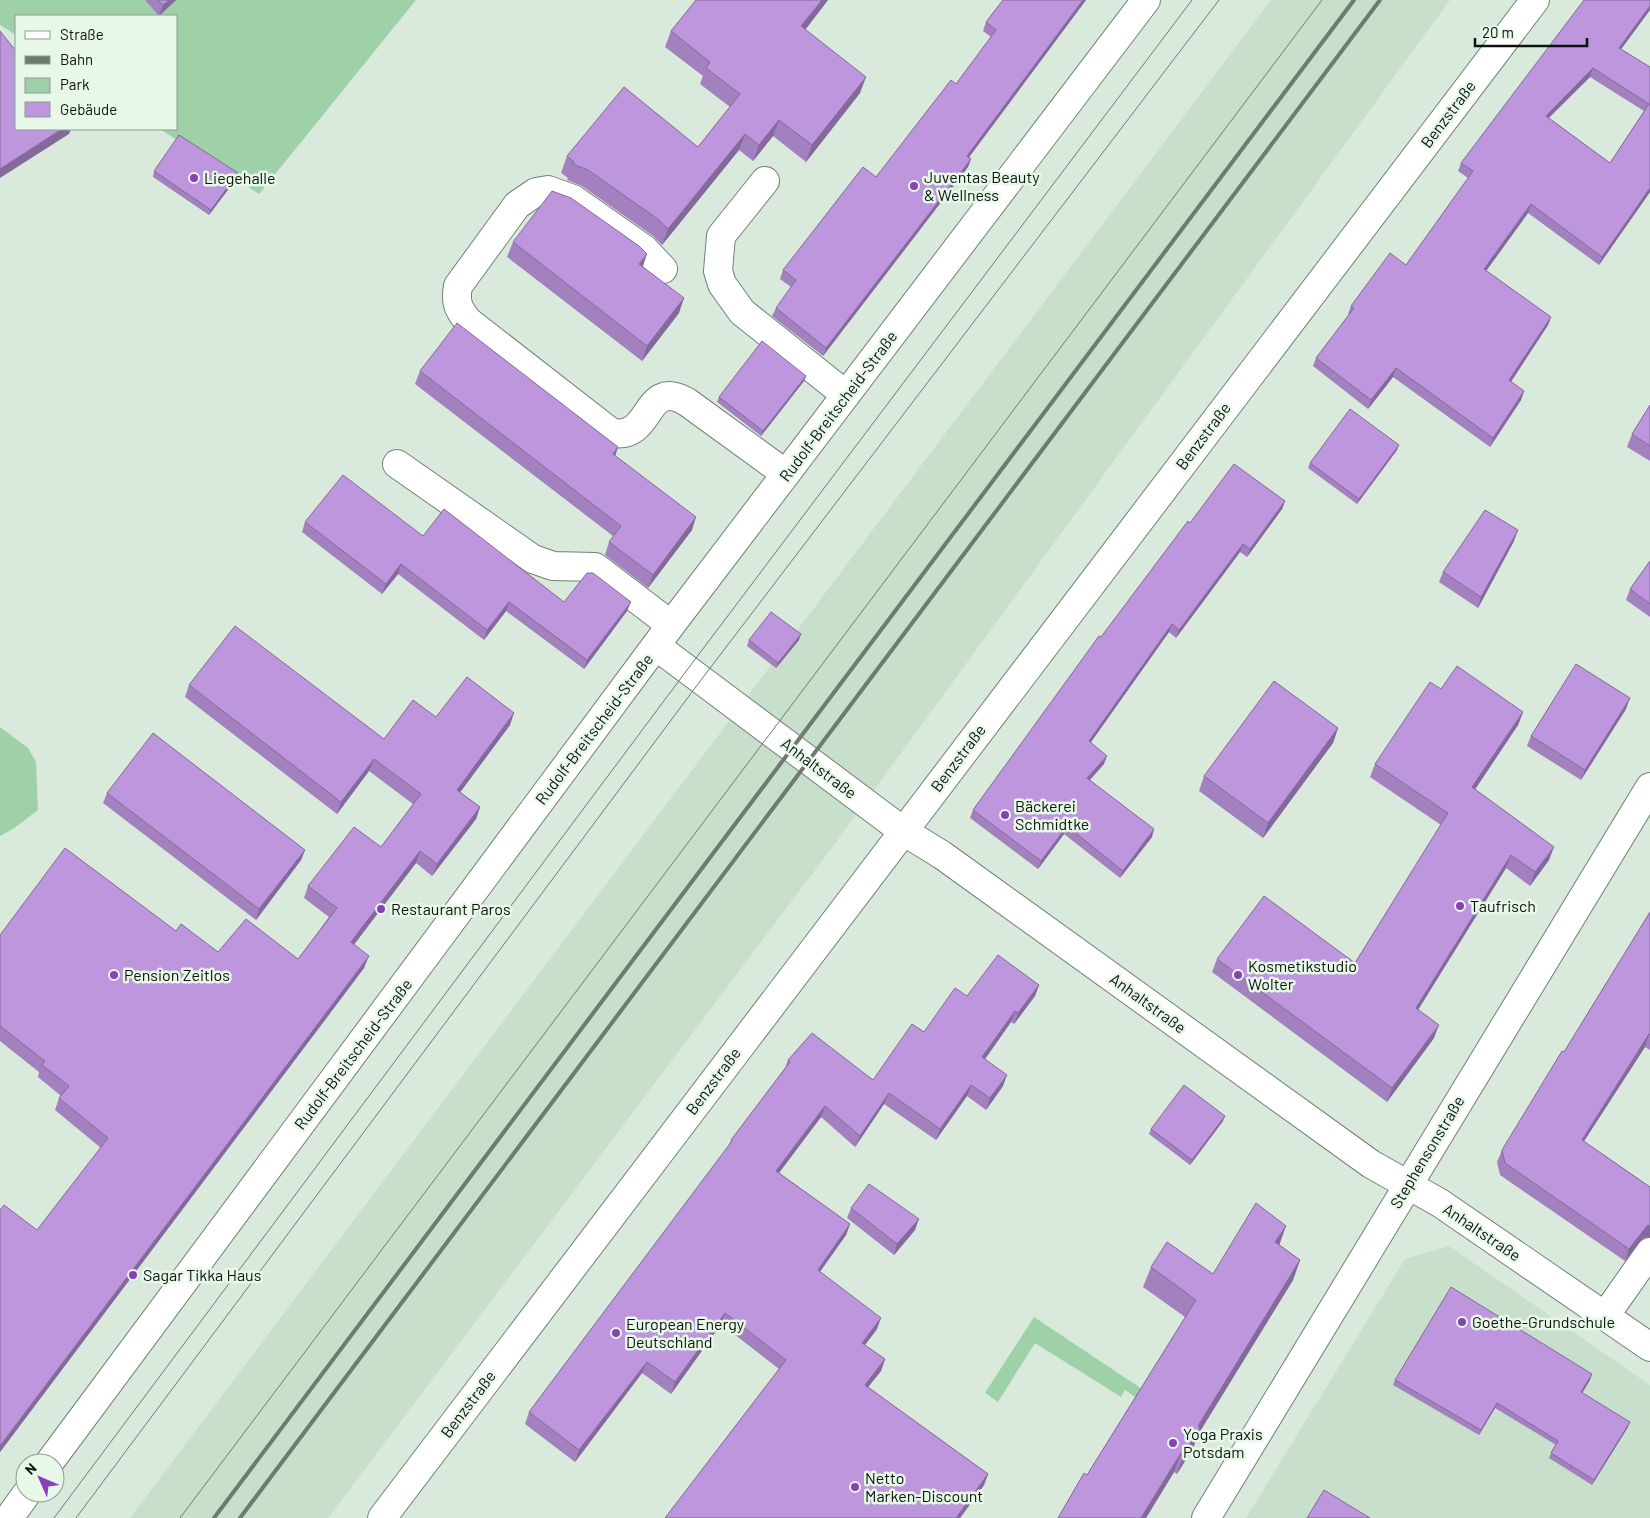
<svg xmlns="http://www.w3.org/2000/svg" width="1650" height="1518" viewBox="0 0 1650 1518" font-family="Barlow,sans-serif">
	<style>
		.built { fill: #c8dfcb }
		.green { fill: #9fd1a9 }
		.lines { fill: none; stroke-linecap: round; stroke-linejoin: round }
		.minor-casing { stroke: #718174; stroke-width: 30 }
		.minor { stroke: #fff; stroke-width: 28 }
		.tram { stroke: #6f7a71; stroke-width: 1 }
		.rail { stroke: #6f7a71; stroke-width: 4 }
		.wall { fill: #a381be; fill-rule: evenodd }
		.shaded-wall { fill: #84699b }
		.building { fill: #bd96dd; stroke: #84699b; fill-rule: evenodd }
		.poi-dot { fill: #8741b5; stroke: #e7f8e9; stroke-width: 2 }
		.labels { text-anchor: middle; stroke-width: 5; stroke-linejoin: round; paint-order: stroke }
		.street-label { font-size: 16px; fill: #0c120d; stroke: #e7f8e9 }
		.poi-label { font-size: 16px; fill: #0c120d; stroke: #e7f8e9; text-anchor: start }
	</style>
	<rect width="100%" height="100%" fill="#d9eadc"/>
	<path class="built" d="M 1271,0 L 1450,0 L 834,845 L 328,1518 L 130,1518 Z
		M 1449,1246 L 1650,1385 L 1650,1518 L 1246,1518 L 1405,1259 Z"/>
	<path class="green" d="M 0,0 L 416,0 L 259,194 L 160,129 L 176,129 L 176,16 L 16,16 L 16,35 L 0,25 Z
		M 0,727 L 28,748 L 36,762 L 38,810 L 13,829 L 0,836 Z
		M 1034,1317 L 1145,1391 L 1139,1400 L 1125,1390 L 1121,1397 L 1035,1343 L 998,1402 L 985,1393 Z"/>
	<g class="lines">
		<defs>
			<path id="minor" d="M 765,181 L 721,236 L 718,271 L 722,284 L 742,312 L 846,395
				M 663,269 L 644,249 L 573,199 L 548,190 L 536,192 L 517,205 L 458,286 C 455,302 458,309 468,321 L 612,433 C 654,440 643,377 687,402 L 786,474
				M 397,464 L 533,559 L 553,566 L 595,567 L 671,625
				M 656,646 L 903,831 L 942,855 L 1371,1164 L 1440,1203 L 1650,1347
				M 1605,1316 L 1650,1252
				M 49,1463 L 671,625 L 1146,0
				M 9,1518 L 27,1493
				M 382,1518 L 1535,0
				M 1206,1518 L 1650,787"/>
		</defs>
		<use href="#minor" class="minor-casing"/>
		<use href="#minor" class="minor"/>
		<path class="tram" d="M 54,1518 L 687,670 L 1192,0
			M 76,1518 L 701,680 L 1219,0
			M 180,1518 L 1322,0"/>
		<path class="rail" d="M 214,1518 L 1354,0
			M 240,1518 L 1380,0"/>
	</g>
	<path class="wall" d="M 145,0 L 176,0 L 159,16 Z
		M 696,0 L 828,0 L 805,30 L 860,93 L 806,162 L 773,136 L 753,161 L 739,150 L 662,245 L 653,236 L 582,186 L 567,180 L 568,178 L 561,173 L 567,156 L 698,147 L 730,107 L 700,84 L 703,76 L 665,47 L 671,31 Z
		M 1003,0 L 1086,0 L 969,157 L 971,159 L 968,167 L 823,356 L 772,316 L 776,308 L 791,287 L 780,279 L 783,270 L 876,177 L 956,84 L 991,37 L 983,31 L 986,22 Z
		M 1650,10 L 1621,49 L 1650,67 L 1650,192 L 1599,265 L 1528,213 L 1486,271 L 1551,317 L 1548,325 L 1511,382 L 1524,391 L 1521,400 L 1490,447 L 1393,377 L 1368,409 L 1313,366 L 1316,358 L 1349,315 L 1348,314 L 1351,306 L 1406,265 L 1468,178 L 1458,171 L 1461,163 ZM 1590,77 L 1644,111 L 1610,163 L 1549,118 Z
		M 154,171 L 238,173 L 236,179 L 209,215 L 153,177 Z
		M 513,242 L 643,266 L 679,313 L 642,361 L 507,257 Z
		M 420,371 L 615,456 L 692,530 L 648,588 L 605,555 L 609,542 L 613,536 L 415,384 Z
		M 806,376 L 804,381 L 761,436 L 717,402 L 719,397 Z
		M 1650,405 L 1650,461 L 1627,447 L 1632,434 Z
		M 1397,450 L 1357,504 L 1308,468 L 1310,463 Z
		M 1285,501 L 1282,509 L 1247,557 L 1240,552 L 1176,638 L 1169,632 L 1091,742 L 1104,764 L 1090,780 L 1152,837 L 1120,878 L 1064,834 L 1038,869 L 970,818 L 973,810 L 1190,523 Z
		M 305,522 L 423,536 L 564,602 L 627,611 L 584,669 L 506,611 L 484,640 L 398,574 L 382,594 L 302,532 Z
		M 1514,541 L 1478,608 L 1439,582 L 1443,572 Z
		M 1650,561 L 1650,617 L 1626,600 L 1630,589 Z
		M 749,640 L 799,640 L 776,668 L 747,646 Z
		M 189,685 L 384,739 L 436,717 L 510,725 L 460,792 L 480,807 L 476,819 L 432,876 L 416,863 L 354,944 L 364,968 L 0,1452 L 0,1210 L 37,1230 L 101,1148 L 55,1110 L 59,1098 L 61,1096 L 38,1077 L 39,1072 L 0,1041 L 0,935 L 176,931 L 218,952 L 298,959 L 329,917 L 304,898 L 308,886 L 381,847 L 413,804 L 369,771 L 337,814 L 185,697 Z
		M 1441,689 L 1523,712 L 1518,725 L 1475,789 L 1549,860 L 1530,886 L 1506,868 L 1418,1010 L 1434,1038 L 1387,1102 L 1212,972 L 1217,959 L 1355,963 L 1441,825 L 1370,777 L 1375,764 Z
		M 1626,709 L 1581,780 L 1527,746 L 1531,736 Z
		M 1338,728 L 1333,743 L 1263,838 L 1199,791 L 1204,776 Z
		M 107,793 L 305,850 L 301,860 L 256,920 L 103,803 Z
		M 1650,912 L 1650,1050 L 1645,1047 L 1584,1141 L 1650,1187 L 1650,1237 L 1643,1238 L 1625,1261 L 1500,1175 L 1497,1162 L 1502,1150 L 1564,1052 Z
		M 1039,985 L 1035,996 L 1014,1024 L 1011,1022 L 985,1059 L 1003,1086 L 986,1110 L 967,1096 L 936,1140 L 884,1104 L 855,1147 L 821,1117 L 779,1173 L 850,1224 L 846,1235 L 820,1272 L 877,1329 L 865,1345 L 885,1359 L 881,1371 L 868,1387 L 988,1474 L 984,1485 L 960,1518 L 665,1518 L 779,1369 L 721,1324 L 671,1394 L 642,1373 L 575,1462 L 525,1424 L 529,1412 L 728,1148 L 731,1140 L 785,1068 L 788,1060 L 873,1080 L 924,1032 L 967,996 Z
		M 1223,1121 L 1190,1165 L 1149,1134 L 1151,1129 Z
		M 851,1208 L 915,1230 L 894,1255 L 847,1218 Z
		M 1280,1245 L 1300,1260 L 1293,1280 L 1199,1433 L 1193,1448 L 1177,1474 L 1174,1472 L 1146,1518 L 1058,1518 L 1087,1475 L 1185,1317 L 1143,1287 L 1151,1267 L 1213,1274 Z
		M 1395,1380 L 1590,1380 L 1582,1393 L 1628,1427 L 1592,1485 L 1549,1458 L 1551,1453 L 1556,1445 L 1495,1408 L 1479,1435 L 1393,1385 Z"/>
	<path class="shaded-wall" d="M 169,0 L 176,0 L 159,16 L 163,5 Z
		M 822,0 L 828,0 L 795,43 L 801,26 Z
		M 1083,0 L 1086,0 L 964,164 L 967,156 Z
		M 1650,6 L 1650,10 L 1616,56 L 1619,48 Z
		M 1593,68 L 1590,77 L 1542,124 L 1546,116 Z
		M 866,77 L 860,93 L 806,162 L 812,145 Z
		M 779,120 L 773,136 L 753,161 L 759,145 Z
		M 62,129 L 71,129 L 69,134 L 0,178 L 0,169 Z
		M 745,134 L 739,150 L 662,245 L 668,229 Z
		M 971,159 L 968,167 L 823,356 L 826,348 Z
		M 238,173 L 236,179 L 209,215 L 211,210 Z
		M 1650,188 L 1650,192 L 1599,265 L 1602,257 Z
		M 1531,204 L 1528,213 L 1481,278 L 1484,269 Z
		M 647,254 L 642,269 L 639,264 Z
		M 684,298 L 679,313 L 642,361 L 647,346 Z
		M 1551,317 L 1548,325 L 1506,389 L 1509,380 Z
		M 1396,368 L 1393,377 L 1368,409 L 1371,400 Z
		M 806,376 L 804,381 L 761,436 L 763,431 Z
		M 1524,391 L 1521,400 L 1490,447 L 1493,438 Z
		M 1399,445 L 1397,450 L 1357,504 L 1359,499 Z
		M 618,447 L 614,460 L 613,454 Z
		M 1285,501 L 1282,509 L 1247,557 L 1250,549 Z
		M 696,517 L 692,530 L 648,588 L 653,575 Z
		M 1518,530 L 1514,541 L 1478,608 L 1481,597 Z
		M 1243,544 L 1240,552 L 1176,638 L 1179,630 Z
		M 401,564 L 398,574 L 382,594 L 386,584 Z
		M 509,602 L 506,611 L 484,640 L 487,630 Z
		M 631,602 L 627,611 L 584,669 L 587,660 Z
		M 1172,624 L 1169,632 L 1086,749 L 1089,741 Z
		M 801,634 L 799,640 L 776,668 L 778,663 Z
		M 1630,698 L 1626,709 L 1581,780 L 1585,770 Z
		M 1523,712 L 1518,725 L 1468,800 L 1472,787 Z
		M 514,713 L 510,725 L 453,802 L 457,790 Z
		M 1338,728 L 1333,743 L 1263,838 L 1268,823 Z
		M 1107,756 L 1104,764 L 1084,786 L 1087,778 Z
		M 374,759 L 369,771 L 337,814 L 341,802 Z
		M 480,807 L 476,819 L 432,876 L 437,864 Z
		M 1067,826 L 1064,834 L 1038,869 L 1041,861 Z
		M 1154,829 L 1152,837 L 1120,878 L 1123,871 Z
		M 1554,847 L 1549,860 L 1530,886 L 1535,872 Z
		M 305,850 L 301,860 L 256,920 L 259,909 Z
		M 420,851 L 416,863 L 347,954 L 351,942 Z
		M 1511,855 L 1506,868 L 1411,1021 L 1416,1008 Z
		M 369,956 L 364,968 L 0,1452 L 0,1446 Z
		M 1039,985 L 1035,996 L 1014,1024 L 1018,1013 Z
		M 1015,1011 L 1011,1022 L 978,1069 L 982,1057 Z
		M 1439,1025 L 1434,1038 L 1387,1102 L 1392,1088 Z
		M 1649,1034 L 1645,1047 L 1577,1152 L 1582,1140 Z
		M 1007,1075 L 1003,1086 L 986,1110 L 990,1098 Z
		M 971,1085 L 967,1096 L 936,1140 L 940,1129 Z
		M 889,1093 L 884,1104 L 855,1147 L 860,1136 Z
		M 825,1106 L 821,1117 L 772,1182 L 776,1171 Z
		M 1225,1116 L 1223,1121 L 1190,1165 L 1192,1160 Z
		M 919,1219 L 915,1230 L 894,1255 L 897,1244 Z
		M 850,1224 L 846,1235 L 813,1281 L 818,1270 Z
		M 1650,1225 L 1650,1237 L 1643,1238 L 1625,1261 L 1629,1249 L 1647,1226 Z
		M 1286,1226 L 1279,1246 L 1275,1242 Z
		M 1300,1260 L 1293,1280 L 1199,1433 L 1193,1448 L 1177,1474 L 1184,1454 L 1198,1426 Z
		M 725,1313 L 721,1324 L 671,1394 L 675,1382 Z
		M 881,1318 L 877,1329 L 858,1354 L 862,1343 Z
		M 885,1359 L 881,1371 L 861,1396 L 865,1385 Z
		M 647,1362 L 642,1373 L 575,1462 L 579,1450 Z
		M 1592,1374 L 1590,1380 L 1579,1398 L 1581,1392 Z
		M 1497,1403 L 1495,1408 L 1479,1435 L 1481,1430 Z
		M 1630,1422 L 1628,1427 L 1592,1485 L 1594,1480 Z
		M 1181,1453 L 1174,1472 L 1146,1518 L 1141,1518 Z
		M 988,1474 L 984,1485 L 960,1518 L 956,1518 Z"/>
	<path class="building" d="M 158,0 L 169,0 L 163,5 Z
		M 696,0 L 822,0 L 801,26 L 866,77 L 812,145 L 779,120 L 759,145 L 745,134 L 668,229 L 659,220 L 588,170 L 573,164 L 574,162 L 567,156 L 624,87 L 698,147 L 740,94 L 706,68 L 710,62 L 671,31 Z
		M 1003,0 L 1083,0 L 967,156 L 971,159 L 826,348 L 776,308 L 796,280 L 783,270 L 863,167 L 876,177 L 951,80 L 956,84 L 996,30 L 986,22 Z
		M 1584,0 L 1650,0 L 1650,6 L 1619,48 L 1650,67 L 1650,188 L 1602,257 L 1531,204 L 1484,269 L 1551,317 L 1509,380 L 1524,391 L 1493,438 L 1396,368 L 1371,400 L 1316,358 L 1354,308 L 1351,306 L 1390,253 L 1406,265 L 1473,171 L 1461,163 ZM 1593,68 L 1649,104 L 1610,163 L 1546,116 Z
		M 0,31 L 16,51 L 16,129 L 62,129 L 0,169 Z
		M 179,135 L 238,173 L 211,210 L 154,171 Z
		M 552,191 L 571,198 L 639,246 L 647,254 L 639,264 L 684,298 L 647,346 L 513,242 Z
		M 457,323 L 618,447 L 613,454 L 696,517 L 653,575 L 609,542 L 621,526 L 420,371 Z
		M 762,341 L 806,376 L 763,431 L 719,397 Z
		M 1650,405 L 1650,446 L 1632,434 Z
		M 1350,409 L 1399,445 L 1359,499 L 1310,463 Z
		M 1234,464 L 1285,501 L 1250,549 L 1243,544 L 1179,630 L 1172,624 L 1089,741 L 1107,756 L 1087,778 L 1154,829 L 1123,871 L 1067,826 L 1041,861 L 973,810 L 1099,636 L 1101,637 L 1188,521 L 1190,523 Z
		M 343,475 L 423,536 L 444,509 L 564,602 L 587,573 L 593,573 L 631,602 L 587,660 L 509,602 L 487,630 L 401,564 L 386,584 L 305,522 Z
		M 1485,510 L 1518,530 L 1481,597 L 1443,572 Z
		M 1650,561 L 1650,604 L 1630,589 Z
		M 771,612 L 801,634 L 778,663 L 749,640 Z
		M 235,626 L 384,739 L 413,700 L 436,717 L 467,677 L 514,713 L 457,790 L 480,807 L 437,864 L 420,851 L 351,942 L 369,956 L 0,1446 L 0,1210 L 4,1205 L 37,1230 L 108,1138 L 59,1098 L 69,1086 L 42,1065 L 45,1061 L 0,1026 L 0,935 L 65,848 L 176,931 L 181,924 L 218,952 L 246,919 L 298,959 L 337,908 L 308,886 L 354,827 L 381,847 L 421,794 L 374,759 L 341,802 L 189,685 Z
		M 1576,664 L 1630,698 L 1585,770 L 1531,736 Z
		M 1457,666 L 1523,712 L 1472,787 L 1554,847 L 1535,872 L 1511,855 L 1416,1008 L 1439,1025 L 1392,1088 L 1217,959 L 1264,896 L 1355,963 L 1448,813 L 1375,764 L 1430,682 L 1441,689 Z
		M 1274,681 L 1338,728 L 1268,823 L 1204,776 Z
		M 153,733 L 305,850 L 259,909 L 107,793 Z
		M 1650,912 L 1650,1035 L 1649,1034 L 1582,1140 L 1650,1187 L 1650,1225 L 1647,1226 L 1629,1249 L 1505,1163 L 1502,1150 L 1562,1051 L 1564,1052 Z
		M 998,955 L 1039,985 L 1018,1013 L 1015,1011 L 982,1057 L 1007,1075 L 990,1098 L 971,1085 L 940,1129 L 889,1093 L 860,1136 L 825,1106 L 776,1171 L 850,1224 L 818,1270 L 881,1318 L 862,1343 L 885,1359 L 865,1385 L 988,1474 L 956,1518 L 665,1518 L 786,1360 L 725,1313 L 675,1382 L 647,1362 L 579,1450 L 529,1412 L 732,1141 L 731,1140 L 790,1062 L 788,1060 L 812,1033 L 873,1080 L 912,1024 L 924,1032 L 955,988 L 967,996 Z
		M 1184,1085 L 1225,1116 L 1192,1160 L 1151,1129 Z
		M 869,1184 L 919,1219 L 897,1244 L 851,1208 Z
		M 1256,1203 L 1286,1226 L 1275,1242 L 1300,1260 L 1198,1426 L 1200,1428 L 1184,1454 L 1181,1453 L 1141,1518 L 1058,1518 L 1084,1473 L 1087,1475 L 1196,1300 L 1151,1267 L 1167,1242 L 1213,1274 Z
		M 1451,1287 L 1592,1374 L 1581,1392 L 1630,1422 L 1594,1480 L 1551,1453 L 1558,1441 L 1497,1403 L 1481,1430 L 1395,1380 Z
		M 1324,1490 L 1370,1518 L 1307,1518 Z"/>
	<g class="poi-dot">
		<circle cx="194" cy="178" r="5"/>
		<circle cx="914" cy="186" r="5"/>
		<circle cx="1005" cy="815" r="5"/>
		<circle cx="1460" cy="906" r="5"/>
		<circle cx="381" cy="909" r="5"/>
		<circle cx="114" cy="975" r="5"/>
		<circle cx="1238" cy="975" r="5"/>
		<circle cx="133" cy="1275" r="5"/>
		<circle cx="1462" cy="1322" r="5"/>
		<circle cx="616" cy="1333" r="5"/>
		<circle cx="1173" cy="1443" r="5"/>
		<circle cx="855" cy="1487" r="5"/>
	</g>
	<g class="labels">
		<g class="street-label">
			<text transform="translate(1448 114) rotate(-53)" y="6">Benzstraße</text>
			<text transform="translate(838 406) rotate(-53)" y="6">Rudolf-Breitscheid-Straße</text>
			<text transform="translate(1203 436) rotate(-53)" y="6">Benzstraße</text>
			<text transform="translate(594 729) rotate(-53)" y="6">Rudolf-Breitscheid-Straße</text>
			<text transform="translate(958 758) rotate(-53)" y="6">Benzstraße</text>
			<text transform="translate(819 768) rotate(37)" y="6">Anhaltstraße</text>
			<text transform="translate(1148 1003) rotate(36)" y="6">Anhaltstraße</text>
			<text transform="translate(353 1054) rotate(-53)" y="6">Rudolf-Breitscheid-Straße</text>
			<text transform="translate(713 1081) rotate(-53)" y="6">Benzstraße</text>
			<text transform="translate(1427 1152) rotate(-59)" y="6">Stephensonstraße</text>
			<text transform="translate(1482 1232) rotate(34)" y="6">Anhaltstraße</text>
			<text transform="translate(468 1404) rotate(-53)" y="6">Benzstraße</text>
		</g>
		<g class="poi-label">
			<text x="924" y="183">Juventas Beauty<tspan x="924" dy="18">&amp; Wellness</tspan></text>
			<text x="204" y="184">Liegehalle</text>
			<text x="1015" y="812">Bäckerei<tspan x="1015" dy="18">Schmidtke</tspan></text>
			<text x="1470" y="912">Taufrisch</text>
			<text x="391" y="915">Restaurant Paros</text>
			<text x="1248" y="972">Kosmetikstudio<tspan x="1248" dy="18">Wolter</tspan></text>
			<text x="124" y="981">Pension Zeitlos</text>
			<text x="143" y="1281">Sagar Tikka Haus</text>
			<text x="1472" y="1328">Goethe-Grundschule</text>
			<text x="626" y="1330">European Energy<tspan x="626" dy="18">Deutschland</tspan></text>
			<text x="1183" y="1440">Yoga Praxis<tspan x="1183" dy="18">Potsdam</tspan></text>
			<text x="865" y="1484">Netto<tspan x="865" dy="18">Marken-Discount</tspan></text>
		</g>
	</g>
	<rect x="15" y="15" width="162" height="115" fill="#e7f8e9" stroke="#8f9c91"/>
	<rect x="25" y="31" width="25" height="8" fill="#ffffff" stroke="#8f9c91"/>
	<text x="60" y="40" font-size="15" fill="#0c120d">Straße</text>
	<rect x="25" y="56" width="25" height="8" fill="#6f7a71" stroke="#8f9c91"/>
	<text x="60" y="65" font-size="15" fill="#0c120d">Bahn</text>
	<rect x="25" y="78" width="25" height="15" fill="#9fd1a9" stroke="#8f9c91"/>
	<text x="60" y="90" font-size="15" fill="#0c120d">Park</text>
	<rect x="25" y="102" width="25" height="15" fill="#bd96dd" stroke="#8f9c91"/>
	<text x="60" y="115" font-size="15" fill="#0c120d">Gebäude</text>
	<g transform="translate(40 1478) rotate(315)"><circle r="24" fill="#e7f8e9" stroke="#8f9c91"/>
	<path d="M0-4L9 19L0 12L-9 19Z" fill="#8741b5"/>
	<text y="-8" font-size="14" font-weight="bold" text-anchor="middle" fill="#0c120d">N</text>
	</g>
	<path d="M1475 38v8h112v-8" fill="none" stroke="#0c120d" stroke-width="2.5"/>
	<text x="1482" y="38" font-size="15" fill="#0c120d" stroke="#e7f8e9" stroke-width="4" paint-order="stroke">20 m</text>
</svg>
